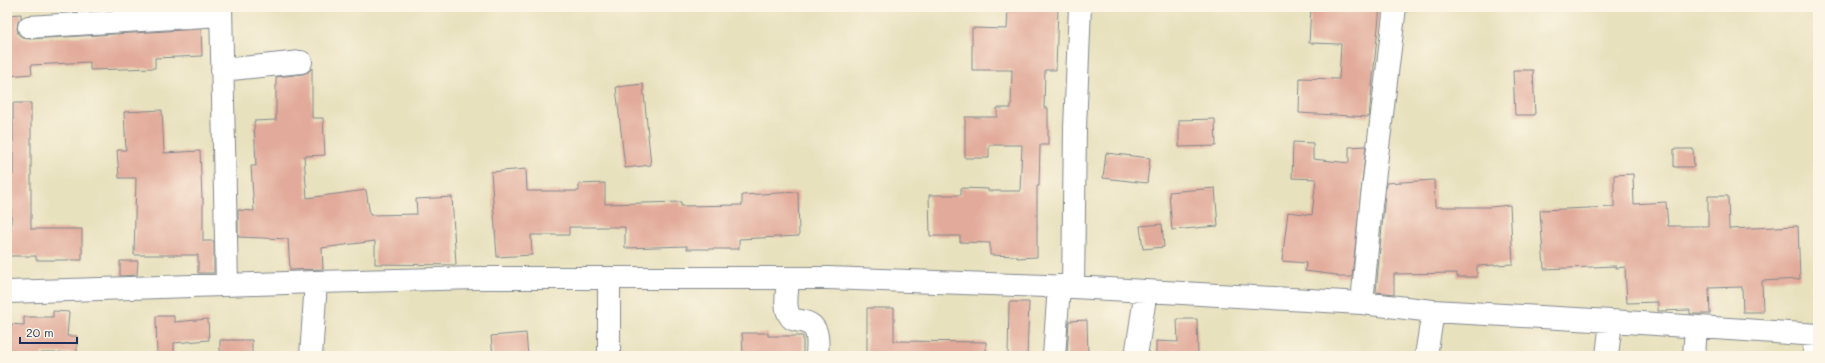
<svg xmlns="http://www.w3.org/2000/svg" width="1825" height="363" viewBox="0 0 1825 363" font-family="Mali,sans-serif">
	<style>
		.building { fill: #e2aa9a }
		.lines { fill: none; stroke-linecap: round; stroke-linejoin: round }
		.minor-casing { stroke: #82888e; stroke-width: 24 }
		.minor { stroke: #fff; stroke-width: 22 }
	</style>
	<rect width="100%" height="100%" fill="#fcf5e5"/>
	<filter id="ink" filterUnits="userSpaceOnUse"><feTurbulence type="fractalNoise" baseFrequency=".025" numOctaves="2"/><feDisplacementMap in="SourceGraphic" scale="8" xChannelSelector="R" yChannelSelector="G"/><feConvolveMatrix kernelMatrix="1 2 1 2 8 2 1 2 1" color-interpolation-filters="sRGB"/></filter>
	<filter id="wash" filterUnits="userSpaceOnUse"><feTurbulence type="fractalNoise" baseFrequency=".012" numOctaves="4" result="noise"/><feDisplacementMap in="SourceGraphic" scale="16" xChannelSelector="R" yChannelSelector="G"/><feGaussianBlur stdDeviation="0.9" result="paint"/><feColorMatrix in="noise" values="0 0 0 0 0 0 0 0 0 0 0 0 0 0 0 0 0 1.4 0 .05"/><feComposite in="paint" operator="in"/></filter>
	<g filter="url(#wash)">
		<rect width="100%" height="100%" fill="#e8e1be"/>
		<g id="blocks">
			<path class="building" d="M 1008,7 L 1058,7 L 1056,70 L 1045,70 L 1044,108 L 1048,108 L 1048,145 L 1040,145 L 1039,186 L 1037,186 L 1037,257 L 1017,258 L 1017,256 L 990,255 L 990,243 L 960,242 L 960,236 L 930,236 L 929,195 L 961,195 L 961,188 L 988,189 L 988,191 L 1020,191 L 1022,145 L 989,145 L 989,158 L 965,158 L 965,117 L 997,117 L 997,108 L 1011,108 L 1012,70 L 972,70 L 972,28 L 1007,29 Z
				M 1311,7 L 1380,7 L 1369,117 L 1299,113 L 1300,78 L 1339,79 L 1341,44 L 1309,43 Z
				M 21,14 L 21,18 L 18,22 L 17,28 L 18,34 L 23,38 L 29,39 L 201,29 L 202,56 L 155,58 L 155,68 L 90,70 L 90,62 L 31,65 L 32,74 L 8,76 L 7,15 Z
				M 312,68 L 312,118 L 323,118 L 325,155 L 304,156 L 307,198 L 366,190 L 370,215 L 417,214 L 416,199 L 452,197 L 456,265 L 375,264 L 375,241 L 322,248 L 323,269 L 290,270 L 288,239 L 238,237 L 238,210 L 254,211 L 251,166 L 256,166 L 254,121 L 276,120 L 276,77 L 303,74 L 308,72 Z
				M 1513,70 L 1533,70 L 1535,115 L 1515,115 Z
				M 643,84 L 651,165 L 625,168 L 616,87 Z
				M 13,103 L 31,103 L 31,229 L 82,229 L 82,260 L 36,260 L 36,256 L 9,256 L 9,225 L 11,225 L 11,175 L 13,175 Z
				M 162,110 L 164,153 L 200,151 L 202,198 L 203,198 L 203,241 L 214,241 L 214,273 L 198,273 L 198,255 L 134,255 L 136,178 L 119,178 L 117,150 L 126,150 L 124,112 Z
				M 1215,119 L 1216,146 L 1179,147 L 1179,120 Z
				M 1293,142 L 1313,143 L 1313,159 L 1349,163 L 1349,147 L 1366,146 L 1352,277 L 1337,277 L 1337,275 L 1305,271 L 1306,263 L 1282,261 L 1288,212 L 1312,215 L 1316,179 L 1292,178 Z
				M 1674,149 L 1693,149 L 1694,167 L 1674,167 Z
				M 1106,153 L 1150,158 L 1147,183 L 1103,178 Z
				M 526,169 L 527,191 L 579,191 L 579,184 L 605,183 L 605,204 L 681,202 L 681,206 L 742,205 L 742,195 L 798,192 L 799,236 L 739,239 L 739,249 L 687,249 L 687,246 L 625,248 L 625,227 L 569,227 L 569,235 L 531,235 L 532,255 L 497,257 L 491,172 Z
				M 1633,174 L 1634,204 L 1666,202 L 1668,226 L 1708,226 L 1708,196 L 1728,196 L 1729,229 L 1798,226 L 1800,279 L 1762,281 L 1763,312 L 1743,312 L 1742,287 L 1709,288 L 1710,314 L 1690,314 L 1690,310 L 1658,311 L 1658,302 L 1627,303 L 1625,267 L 1616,268 L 1616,266 L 1544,269 L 1540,210 L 1614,207 L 1614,175 Z
				M 1434,180 L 1435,207 L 1490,207 L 1510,205 L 1513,264 L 1477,266 L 1477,277 L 1457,277 L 1457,273 L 1394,274 L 1394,294 L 1376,292 L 1386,183 Z
				M 1215,188 L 1218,226 L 1172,230 L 1169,192 Z
				M 1162,224 L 1164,247 L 1143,249 L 1140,226 Z
				M 120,261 L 138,261 L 137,275 L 120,276 Z
				M 1009,302 L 1029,302 L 1027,356 L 1008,356 Z
				M 867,308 L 894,308 L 894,341 L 986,342 L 986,356 L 867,356 Z
				M 53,311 L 69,312 L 67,336 L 77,336 L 77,353 L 41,353 L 42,356 L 7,356 L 7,324 L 24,325 L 24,317 L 53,317 Z
				M 156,316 L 174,316 L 174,322 L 208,319 L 209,340 L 174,343 L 174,356 L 157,356 Z
				M 1177,319 L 1197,319 L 1198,356 L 1156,356 L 1156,341 L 1178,342 Z
				M 1087,320 L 1088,356 L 1067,356 L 1069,321 Z
				M 526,333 L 528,356 L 493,356 L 491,336 Z
				M 742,333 L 768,333 L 768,336 L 803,336 L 803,356 L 743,356 Z
				M 220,340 L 252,340 L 252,356 L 220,356 Z"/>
		</g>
	</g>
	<g filter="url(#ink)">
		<use href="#blocks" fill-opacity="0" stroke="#82888e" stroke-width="1"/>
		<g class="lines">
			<defs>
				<path id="minor" d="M 221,7 L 227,285
					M 29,27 L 221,15
					M 222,70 L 301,62
					M 609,278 L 609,356
					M 788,278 C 788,289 783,307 790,316 C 792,320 796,320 801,321 C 820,324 818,340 817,356
					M 1073,287 L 1075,128 L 1080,7
					M 7,292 L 316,282 L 478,278 L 828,278 L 1073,287 L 1362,303 L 1433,311 L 1611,321 L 1818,335
					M 1362,303 L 1371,205 L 1395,7
					M 311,356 L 316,282
					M 1054,356 L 1059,286
					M 1136,356 L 1146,291
					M 1426,356 L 1433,311
					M 1607,356 L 1611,321
					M 1694,356 L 1696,327
					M 1814,356 L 1815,335"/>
			</defs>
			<use href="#minor" class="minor-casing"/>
			<use href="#minor" class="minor"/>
		</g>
	</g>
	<rect width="1825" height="363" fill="none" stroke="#fcf5e5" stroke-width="24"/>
	<path d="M20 337v6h57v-6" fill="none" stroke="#1b2f5e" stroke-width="2"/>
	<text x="26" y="337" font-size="12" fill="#1b2f5e" stroke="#fcf5e5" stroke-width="3" paint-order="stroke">20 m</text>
</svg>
